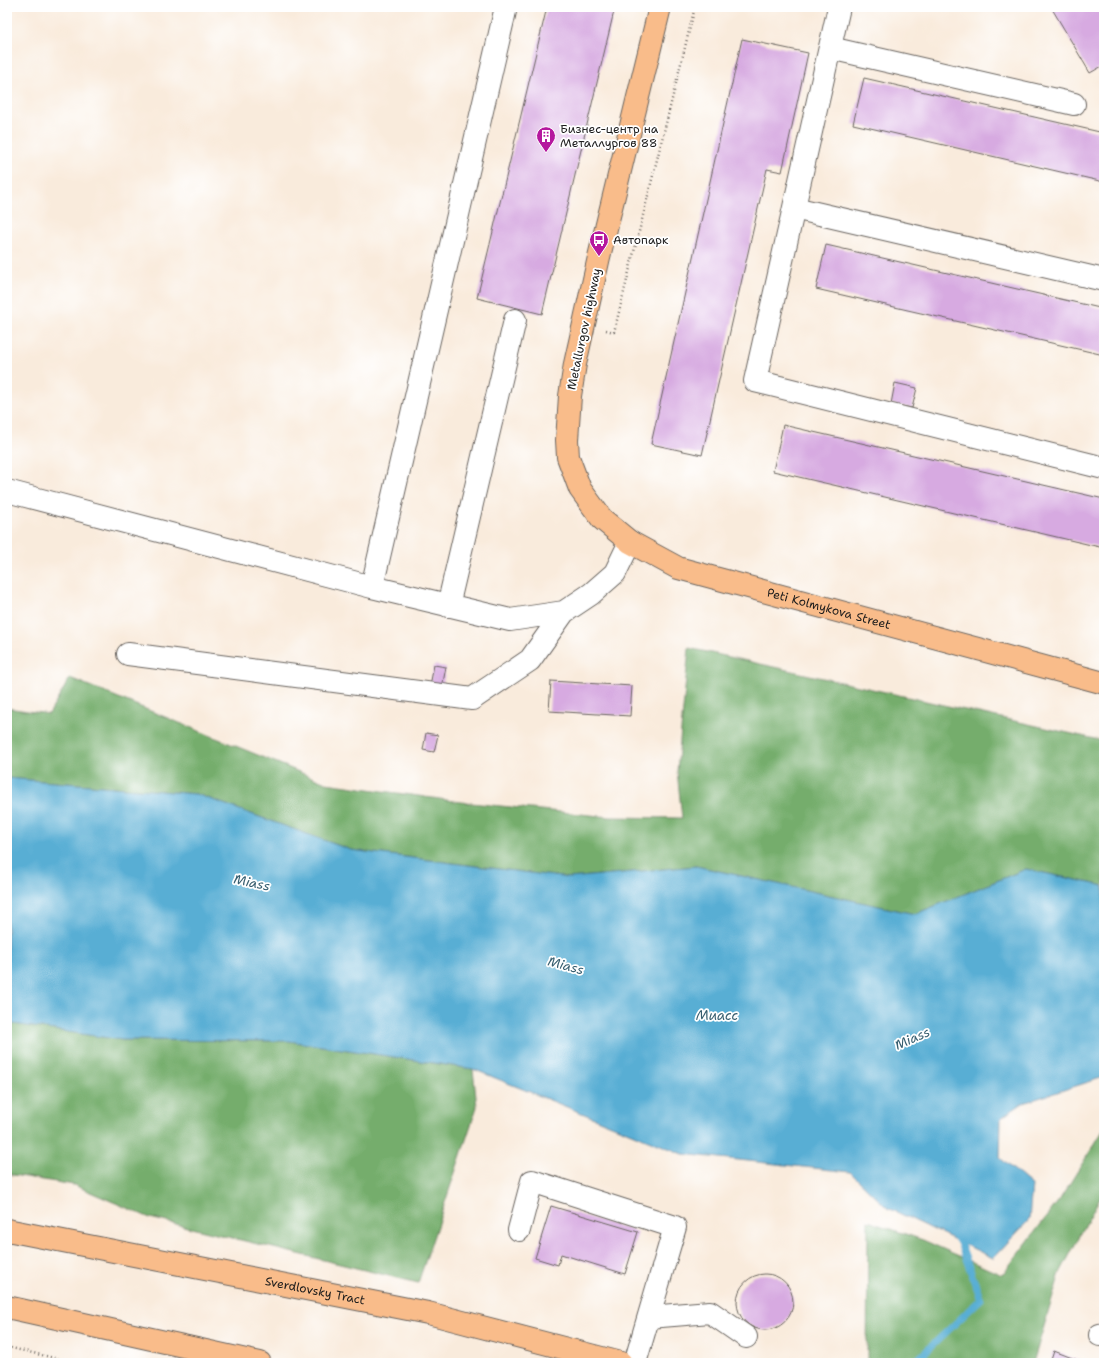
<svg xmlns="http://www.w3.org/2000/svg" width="1111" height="1370" viewBox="0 0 1111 1370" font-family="'Shantell Sans',sans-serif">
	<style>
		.forest { fill: #75ad6c; stroke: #486444 }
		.water { fill: #58aed4; stroke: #3a6578 }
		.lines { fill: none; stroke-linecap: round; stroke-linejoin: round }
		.stream { stroke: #58aed4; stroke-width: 7 }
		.building { fill: #d7aae1 }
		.minor-casing { stroke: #69645f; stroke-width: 24 }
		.major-casing { stroke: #69645f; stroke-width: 24 }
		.path { stroke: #69645f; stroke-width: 2.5; stroke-dasharray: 1 3; stroke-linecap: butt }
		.minor { stroke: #fff; stroke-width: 22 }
		.major { stroke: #f9bc8a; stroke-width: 22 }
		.labels { text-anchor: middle; stroke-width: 3.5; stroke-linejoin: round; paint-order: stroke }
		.poi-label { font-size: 12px; fill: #1c1c1c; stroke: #fff; text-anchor: start }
		.street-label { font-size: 12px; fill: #1c1c1c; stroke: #fff }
		.water-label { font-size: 13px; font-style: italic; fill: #375e6f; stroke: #fff }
	</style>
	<rect width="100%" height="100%" fill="#fff"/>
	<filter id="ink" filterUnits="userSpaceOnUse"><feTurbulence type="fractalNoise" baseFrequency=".025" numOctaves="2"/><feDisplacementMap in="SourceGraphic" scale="8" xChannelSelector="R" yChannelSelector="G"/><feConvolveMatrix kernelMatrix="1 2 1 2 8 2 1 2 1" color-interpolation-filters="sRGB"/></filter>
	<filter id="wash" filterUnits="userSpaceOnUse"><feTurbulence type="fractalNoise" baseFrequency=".012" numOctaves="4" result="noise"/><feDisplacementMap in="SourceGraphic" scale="16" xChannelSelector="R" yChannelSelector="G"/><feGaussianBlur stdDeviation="0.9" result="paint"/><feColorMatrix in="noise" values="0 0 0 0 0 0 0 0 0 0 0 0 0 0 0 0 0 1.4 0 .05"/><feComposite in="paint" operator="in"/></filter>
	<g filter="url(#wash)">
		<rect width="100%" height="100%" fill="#f9ebdc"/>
		<path class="forest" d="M 689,648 L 1104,741 L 1104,886 L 1026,869 L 915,914 L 696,866 L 569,878 L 351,850 L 196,794 L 7,778 L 7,708 L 49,714 L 70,678 L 326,783 L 461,802 L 610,817 L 682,818 L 677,771 Z
			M 7,1023 L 122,1040 L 289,1041 L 473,1069 L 477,1107 L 418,1283 L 150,1218 L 74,1185 L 7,1174 Z
			M 1104,1129 L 1104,1190 L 1060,1273 L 1033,1363 L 867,1363 L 868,1221 L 923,1240 L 1002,1275 L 1060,1199 Z"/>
		<path class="water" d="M 7,778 L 196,794 L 351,850 L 569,878 L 696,866 L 915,914 L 1026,869 L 1104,886 L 1104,1077 L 1023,1103 L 1001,1118 L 1000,1158 L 1032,1185 L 1029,1220 L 993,1258 L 886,1207 L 850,1172 L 683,1154 L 473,1069 L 289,1041 L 122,1040 L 7,1023 Z"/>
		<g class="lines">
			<path class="stream" d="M 917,1363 L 918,1359 L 981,1299 L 960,1243 L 955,1235"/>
		</g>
		<g id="blocks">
			<path class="building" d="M 547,7 L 615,7 L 542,314 L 477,298 Z
				M 1051,7 L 1104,7 L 1104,65 L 1090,73 Z
				M 742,39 L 808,53 L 782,172 L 767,169 L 702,455 L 651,444 Z
				M 864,78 L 1104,133 L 1104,182 L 853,124 Z
				M 826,245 L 1104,309 L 1104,355 L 816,289 Z
				M 895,383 L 917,388 L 912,408 L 891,404 Z
				M 783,425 L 1104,499 L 1104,548 L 773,471 Z
				M 434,665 L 446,667 L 442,688 L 430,686 Z
				M 551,681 L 632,686 L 630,716 L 549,711 Z
				M 426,733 L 438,735 L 434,752 L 423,750 Z
				M 551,1206 L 638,1232 L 625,1274 L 561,1254 L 558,1265 L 535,1258 Z
				M737 1302a28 28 0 1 1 56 0a28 28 0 1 1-56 0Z
				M 1054,1351 L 1085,1363 L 1050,1363 Z"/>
		</g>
	</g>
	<g filter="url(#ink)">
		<use href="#blocks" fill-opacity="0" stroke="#69645f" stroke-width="1"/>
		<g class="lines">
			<defs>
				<path id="minor" d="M 839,7 L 755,381 L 1104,468
					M 830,48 L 1074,104
					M 794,208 L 1104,280
					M 7,491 L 372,587 L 510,620 L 564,612 L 591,594 L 615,573 L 630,542
					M 372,587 L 506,7
					M 448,606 L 515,320
					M 128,654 L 472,699 L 530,660 L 564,612
					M 519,1230 L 532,1181 L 675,1227 L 635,1363
					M 649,1317 L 710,1312 L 746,1337
					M 1100,1335 L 1104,1334"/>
				<g id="major">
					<path id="s1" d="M 660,7 L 599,257 L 575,364 L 570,396 L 567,440 L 568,457 L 580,489 L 602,519 L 630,542 L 678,568 L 1104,683"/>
					<path id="s2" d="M 7,1230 L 428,1313 L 621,1363"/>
					<path d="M 7,1307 L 260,1363"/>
				</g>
			</defs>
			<use href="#minor" class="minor-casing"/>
			<use href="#major" class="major-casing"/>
			<path class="path" d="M 606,330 L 614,332 L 695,7
				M 7,1347 L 76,1363"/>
			<use href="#minor" class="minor"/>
			<use href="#major" class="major"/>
		</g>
	</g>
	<defs>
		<symbol id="building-pin" viewBox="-11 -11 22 30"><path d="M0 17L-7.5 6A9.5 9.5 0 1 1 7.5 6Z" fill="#b5179e" stroke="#fff"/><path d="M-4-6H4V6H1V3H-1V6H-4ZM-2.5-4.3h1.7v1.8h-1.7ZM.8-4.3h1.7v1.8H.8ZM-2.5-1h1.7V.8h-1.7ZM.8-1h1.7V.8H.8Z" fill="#fff"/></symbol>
		<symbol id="bus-pin" viewBox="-11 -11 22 30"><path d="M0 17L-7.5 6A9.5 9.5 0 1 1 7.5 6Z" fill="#b5179e" stroke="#fff"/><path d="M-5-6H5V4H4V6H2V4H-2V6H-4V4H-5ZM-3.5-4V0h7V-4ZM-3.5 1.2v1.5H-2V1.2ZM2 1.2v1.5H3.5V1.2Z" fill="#fff"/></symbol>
	</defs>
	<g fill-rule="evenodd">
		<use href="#building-pin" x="535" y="125" width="22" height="30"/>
		<use href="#bus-pin" x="588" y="229" width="22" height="30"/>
	</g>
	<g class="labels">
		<g class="poi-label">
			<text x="560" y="133">Бизнес-центр на<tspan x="560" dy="14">Металлургов 88</tspan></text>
			<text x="613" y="244">Автопарк</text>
		</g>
		<g class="street-label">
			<text transform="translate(584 329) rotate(-78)" y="4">Metallurgov highway</text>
			<text dy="4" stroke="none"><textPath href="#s1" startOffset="779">Peti Kolmykova Street</textPath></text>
			<text dy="4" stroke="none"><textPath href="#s2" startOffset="314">Sverdlovsky Tract</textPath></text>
		</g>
		<g class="water-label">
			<text transform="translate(252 882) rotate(12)" y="5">Miass</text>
			<text transform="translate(566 965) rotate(15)" y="5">Miass</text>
			<text x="717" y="1020">Миасс</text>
			<text transform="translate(912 1038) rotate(-24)" y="5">Miass</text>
		</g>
	</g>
	<rect width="1111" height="1370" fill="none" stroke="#fff" stroke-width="24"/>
</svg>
